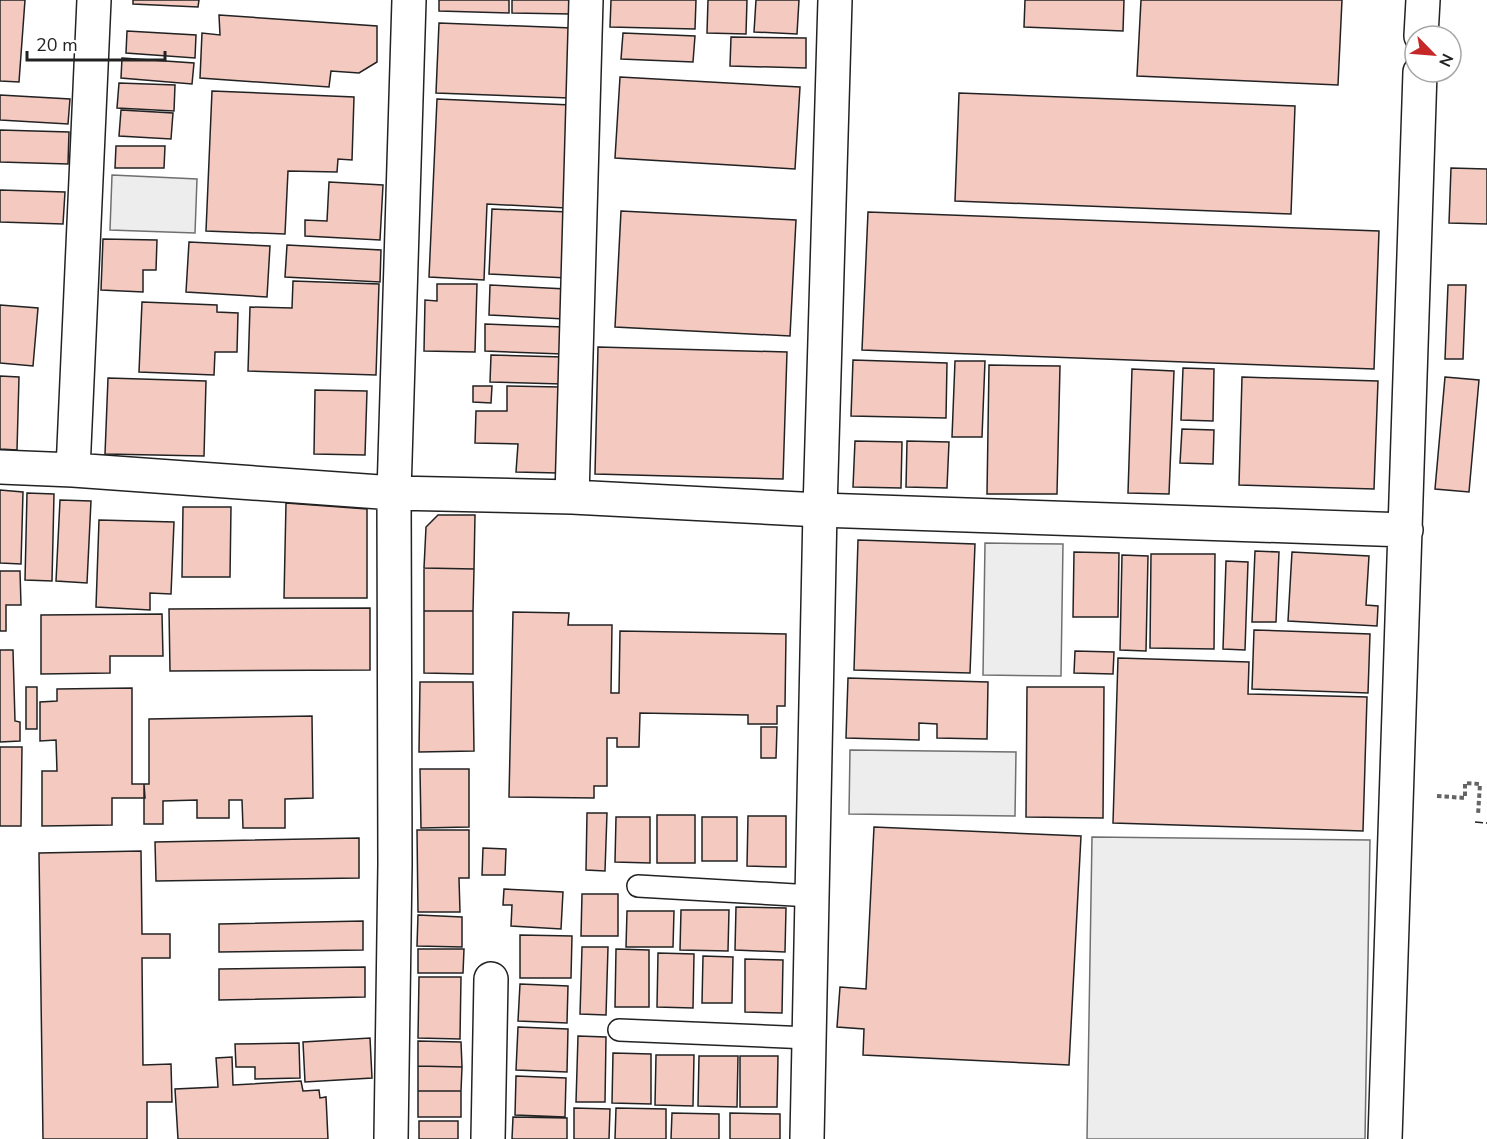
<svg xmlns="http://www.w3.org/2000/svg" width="1487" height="1139" viewBox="0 0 1487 1139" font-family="'Nunito Sans',sans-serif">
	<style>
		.parking { fill: #ededed; stroke: #6f6f6f; stroke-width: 1.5 }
		.building { fill: #f3c9c0; stroke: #222; stroke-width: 1.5 }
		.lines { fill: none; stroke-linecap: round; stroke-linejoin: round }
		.service-casing { stroke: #222; stroke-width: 24 }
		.minor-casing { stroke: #222; stroke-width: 36 }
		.tertiary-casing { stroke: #222; stroke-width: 36 }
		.path { stroke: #646464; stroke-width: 4; stroke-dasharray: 4.5 3; stroke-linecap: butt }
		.service { stroke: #fff; stroke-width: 21 }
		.minor { stroke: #fff; stroke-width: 33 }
		.tertiary { stroke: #fff; stroke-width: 33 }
		.fence { stroke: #222; stroke-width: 1.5; stroke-dasharray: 8 3; stroke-linecap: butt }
	</style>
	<rect width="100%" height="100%" fill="#fff"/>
	<path class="parking" d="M 112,175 L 197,179 L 195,233 L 110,230 Z
		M 985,543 L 1063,544 L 1061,676 L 983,675 Z
		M 850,750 L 1016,752 L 1015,816 L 849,814 Z
		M 1092,837 L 1370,840 L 1365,1139 L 1087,1139 Z"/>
	<path class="building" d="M 0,0 L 25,0 L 19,82 L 0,81 Z
		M 133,0 L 199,0 L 198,7 L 133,4 Z
		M 439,0 L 509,0 L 509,13 L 439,11 Z
		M 512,0 L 571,0 L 571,14 L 512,13 Z
		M 611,0 L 696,0 L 695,29 L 610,27 Z
		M 708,0 L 747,0 L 746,34 L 707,33 Z
		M 756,0 L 799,0 L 797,34 L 754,32 Z
		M 1025,0 L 1124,0 L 1123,31 L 1024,27 Z
		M 1141,0 L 1342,0 L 1338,85 L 1137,76 Z
		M 219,15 L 377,26 L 377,62 L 359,73 L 331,71 L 329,87 L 200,78 L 202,33 L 220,35 Z
		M 439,23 L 572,28 L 569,98 L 436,93 Z
		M 127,31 L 196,35 L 195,58 L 126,53 Z
		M 623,33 L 695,36 L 693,62 L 621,59 Z
		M 731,37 L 806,38 L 806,68 L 730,66 Z
		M 122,58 L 194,63 L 192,84 L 121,78 Z
		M 620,77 L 800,87 L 795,169 L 615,158 Z
		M 119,83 L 175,85 L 174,111 L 117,108 Z
		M 212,91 L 354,97 L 352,160 L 338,159 L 337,172 L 288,171 L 285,234 L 206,231 Z
		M 959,93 L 1295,106 L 1291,214 L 955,201 Z
		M 0,95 L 70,99 L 68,124 L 0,120 Z
		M 437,99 L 571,105 L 566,208 L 487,204 L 484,280 L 429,277 Z
		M 121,110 L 173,113 L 171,139 L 119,136 Z
		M 0,130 L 69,132 L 68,164 L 0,162 Z
		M 116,146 L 165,146 L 164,168 L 115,168 Z
		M 1451,168 L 1487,169 L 1487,224 L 1449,223 Z
		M 329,182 L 383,185 L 380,240 L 305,236 L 305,220 L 327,221 Z
		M 0,190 L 65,192 L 63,224 L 0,222 Z
		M 492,209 L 569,212 L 567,278 L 489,274 Z
		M 621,211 L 796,220 L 790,336 L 615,327 Z
		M 868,212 L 1379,231 L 1374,369 L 862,350 Z
		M 103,239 L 157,240 L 156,270 L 143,270 L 143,292 L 101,290 Z
		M 189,242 L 270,246 L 267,297 L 186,292 Z
		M 287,245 L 381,250 L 380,282 L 285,277 Z
		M 293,281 L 379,284 L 376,375 L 248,371 L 250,307 L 292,308 Z
		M 437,284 L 477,284 L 475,352 L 424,351 L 425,300 L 437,301 Z
		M 490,285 L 566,289 L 564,319 L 489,315 Z
		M 1448,285 L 1466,285 L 1463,359 L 1445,359 Z
		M 142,302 L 217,305 L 217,312 L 238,313 L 237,352 L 215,352 L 214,375 L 139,372 Z
		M 0,305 L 38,308 L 33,366 L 0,363 Z
		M 485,324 L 563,327 L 562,354 L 485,351 Z
		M 598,347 L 787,352 L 783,479 L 595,474 Z
		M 491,355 L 563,357 L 562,384 L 490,382 Z
		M 853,360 L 947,363 L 946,418 L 851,416 Z
		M 955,361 L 985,361 L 982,437 L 952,437 Z
		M 989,365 L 1060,366 L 1057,494 L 987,494 Z
		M 1183,368 L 1214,369 L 1213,421 L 1181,420 Z
		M 1132,369 L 1174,371 L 1169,494 L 1128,493 Z
		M 0,376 L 19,377 L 17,450 L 0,449 Z
		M 1242,377 L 1378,381 L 1374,489 L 1239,485 Z
		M 1445,377 L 1479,380 L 1469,492 L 1435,489 Z
		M 108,378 L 206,381 L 204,456 L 105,454 Z
		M 473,386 L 492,386 L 491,403 L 473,402 Z
		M 507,386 L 560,387 L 558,473 L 516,472 L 518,444 L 475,443 L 476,411 L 507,411 Z
		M 315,390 L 367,391 L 365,455 L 314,454 Z
		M 1182,429 L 1214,430 L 1213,464 L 1180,463 Z
		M 855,441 L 902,442 L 901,488 L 853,487 Z
		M 907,441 L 949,442 L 947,488 L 906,487 Z
		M 0,490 L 23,492 L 21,564 L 0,563 Z
		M 27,493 L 54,494 L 52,581 L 25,580 Z
		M 60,500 L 91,501 L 87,583 L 56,581 Z
		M 286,503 L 367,509 L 367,598 L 284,598 Z
		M 183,507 L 231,507 L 230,577 L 182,577 Z
		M 438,515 L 475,515 L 474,569 L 424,568 L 426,527 Z
		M 99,520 L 174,522 L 171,594 L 150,593 L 150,610 L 96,607 Z
		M 858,540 L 975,544 L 970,673 L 854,670 Z
		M 1255,551 L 1279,552 L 1276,622 L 1252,622 Z
		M 1074,552 L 1119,553 L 1118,617 L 1073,617 Z
		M 1292,552 L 1369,556 L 1366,605 L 1378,606 L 1377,626 L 1288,621 Z
		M 1151,554 L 1215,554 L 1214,649 L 1150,648 Z
		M 1122,555 L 1148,556 L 1146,651 L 1120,650 Z
		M 1226,561 L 1248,562 L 1245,650 L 1223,649 Z
		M 424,568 L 474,569 L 473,611 L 424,611 Z
		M 0,571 L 20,571 L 21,605 L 6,605 L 6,631 L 0,631 Z
		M 370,608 L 370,670 L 170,671 L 169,609 Z
		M 424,611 L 473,611 L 473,674 L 424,673 Z
		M 513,612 L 569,613 L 568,625 L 612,625 L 611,693 L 619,693 L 620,631 L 786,634 L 785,706 L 777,706 L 777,724 L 748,724 L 748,715 L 640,713 L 639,747 L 617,747 L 617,738 L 607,738 L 607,786 L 594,786 L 594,798 L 509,797 Z
		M 162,614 L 163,656 L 110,656 L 110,673 L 41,674 L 41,615 Z
		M 1254,630 L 1370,634 L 1368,693 L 1252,689 Z
		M 0,650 L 13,650 L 15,721 L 20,722 L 20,741 L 0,742 Z
		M 1075,651 L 1114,652 L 1113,674 L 1074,673 Z
		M 1118,658 L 1249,662 L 1248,694 L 1367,697 L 1363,831 L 1113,823 Z
		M 848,678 L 988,682 L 987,739 L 937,738 L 937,724 L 919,723 L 919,740 L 846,738 Z
		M 420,682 L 473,682 L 474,751 L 419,752 Z
		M 26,687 L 37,687 L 37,729 L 26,729 Z
		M 1027,687 L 1104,687 L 1103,818 L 1026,817 Z
		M 132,688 L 132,784 L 144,784 L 145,798 L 112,798 L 112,825 L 42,826 L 42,771 L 57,771 L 56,740 L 40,741 L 40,702 L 57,701 L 57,689 Z
		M 312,716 L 313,798 L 285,799 L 285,828 L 243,828 L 242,800 L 229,800 L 229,818 L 197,818 L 197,800 L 163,801 L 163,824 L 144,824 L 144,784 L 149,784 L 149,719 Z
		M 761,727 L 777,727 L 776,758 L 761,758 Z
		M 0,747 L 22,747 L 21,826 L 0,826 Z
		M 420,769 L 469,769 L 469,827 L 421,828 Z
		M 587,813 L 607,813 L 605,871 L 586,870 Z
		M 657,815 L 695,815 L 695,863 L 657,863 Z
		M 748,816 L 786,816 L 786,867 L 747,866 Z
		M 616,817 L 650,817 L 650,863 L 615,862 Z
		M 702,817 L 737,817 L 737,861 L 702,861 Z
		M 874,827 L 1081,836 L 1069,1065 L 863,1055 L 864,1029 L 837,1027 L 840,987 L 866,989 Z
		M 417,830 L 469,830 L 469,878 L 459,878 L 460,912 L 418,912 Z
		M 359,838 L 359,878 L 156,881 L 155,842 Z
		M 483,848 L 506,849 L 505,875 L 482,875 Z
		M 141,851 L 142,934 L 170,934 L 170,958 L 142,958 L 143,1065 L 171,1064 L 172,1102 L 147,1102 L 147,1139 L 43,1139 L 39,853 Z
		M 504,889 L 563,892 L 561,929 L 511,926 L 512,905 L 503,905 Z
		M 582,894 L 618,894 L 618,936 L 581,936 Z
		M 736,907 L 786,908 L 785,952 L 735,950 Z
		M 681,910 L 729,910 L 728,951 L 680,950 Z
		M 627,911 L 674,911 L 673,947 L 626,947 Z
		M 418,915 L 462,917 L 462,947 L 417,946 Z
		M 363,921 L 363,950 L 219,952 L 219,924 Z
		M 520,935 L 572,936 L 571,978 L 520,978 Z
		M 582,947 L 608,947 L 606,1015 L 580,1014 Z
		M 418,949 L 464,949 L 463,973 L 418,973 Z
		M 616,949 L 649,950 L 649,1007 L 615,1007 Z
		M 658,953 L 694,954 L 693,1008 L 657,1007 Z
		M 703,956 L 733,957 L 732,1003 L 702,1003 Z
		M 745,959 L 783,960 L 782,1013 L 745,1012 Z
		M 365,967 L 365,997 L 219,1000 L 219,969 Z
		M 419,977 L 461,977 L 460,1039 L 418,1038 Z
		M 520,984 L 568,986 L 567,1023 L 518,1021 Z
		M 518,1027 L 568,1029 L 567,1072 L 516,1070 Z
		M 578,1036 L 606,1037 L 605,1102 L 576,1102 Z
		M 370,1038 L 372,1078 L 305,1082 L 303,1042 Z
		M 418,1041 L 461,1042 L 462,1067 L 418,1066 Z
		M 299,1043 L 300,1078 L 255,1079 L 255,1067 L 236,1067 L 235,1044 Z
		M 613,1053 L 651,1054 L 651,1104 L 612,1103 Z
		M 656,1055 L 694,1055 L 693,1106 L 655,1105 Z
		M 699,1056 L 738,1056 L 737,1107 L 698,1106 Z
		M 740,1056 L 778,1056 L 777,1107 L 740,1107 Z
		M 232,1057 L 233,1085 L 301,1081 L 303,1091 L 319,1090 L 320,1098 L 326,1097 L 328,1139 L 178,1139 L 175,1089 L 218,1087 L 216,1058 Z
		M 418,1066 L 462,1067 L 461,1091 L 418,1091 Z
		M 516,1076 L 566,1078 L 565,1117 L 515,1115 Z
		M 418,1091 L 461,1091 L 461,1117 L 418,1117 Z
		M 574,1108 L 610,1109 L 609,1139 L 574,1139 Z
		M 616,1108 L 666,1109 L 666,1139 L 615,1139 Z
		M 672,1113 L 719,1114 L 719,1139 L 671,1139 Z
		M 730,1113 L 780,1114 L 780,1139 L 730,1139 Z
		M 513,1117 L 567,1118 L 567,1139 L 512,1139 Z
		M 419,1121 L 458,1121 L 458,1139 L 419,1139 Z"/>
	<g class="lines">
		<defs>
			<path id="service" d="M 638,886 L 812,896
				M 619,1030 L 809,1038"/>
			<path id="minor" d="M 1421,36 L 1423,0
				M 0,467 L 73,470 L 394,493 L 572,497 L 820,510 L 1406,530
				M 73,470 L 94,0
				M 572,497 L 586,0
				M 391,1139 L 395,864 L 394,493 L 409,0
				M 488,1139 L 491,979
				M 1385,1139 L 1420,72"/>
			<path id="tertiary" d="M 807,1139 L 820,510 L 835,0"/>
		</defs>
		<use href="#service" class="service-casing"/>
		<use href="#minor" class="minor-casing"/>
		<use href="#tertiary" class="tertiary-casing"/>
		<path class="path" d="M 1437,796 L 1465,798 L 1465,783 L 1480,784 L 1478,815"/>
		<use href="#service" class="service"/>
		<use href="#minor" class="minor"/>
		<use href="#tertiary" class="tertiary"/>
		<path class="fence" d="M 1475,822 L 1487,823"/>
	</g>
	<g transform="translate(1433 54) rotate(115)"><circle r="28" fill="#ffffff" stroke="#a7a7a7" stroke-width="1.5"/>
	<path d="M0-4.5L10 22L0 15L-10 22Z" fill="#c62828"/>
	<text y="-9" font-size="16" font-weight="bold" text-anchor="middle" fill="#222222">N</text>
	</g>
	<path d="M27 51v9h138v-9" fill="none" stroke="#222222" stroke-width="3"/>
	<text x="36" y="51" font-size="18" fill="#222222" stroke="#ffffff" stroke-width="4.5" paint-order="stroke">20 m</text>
</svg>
